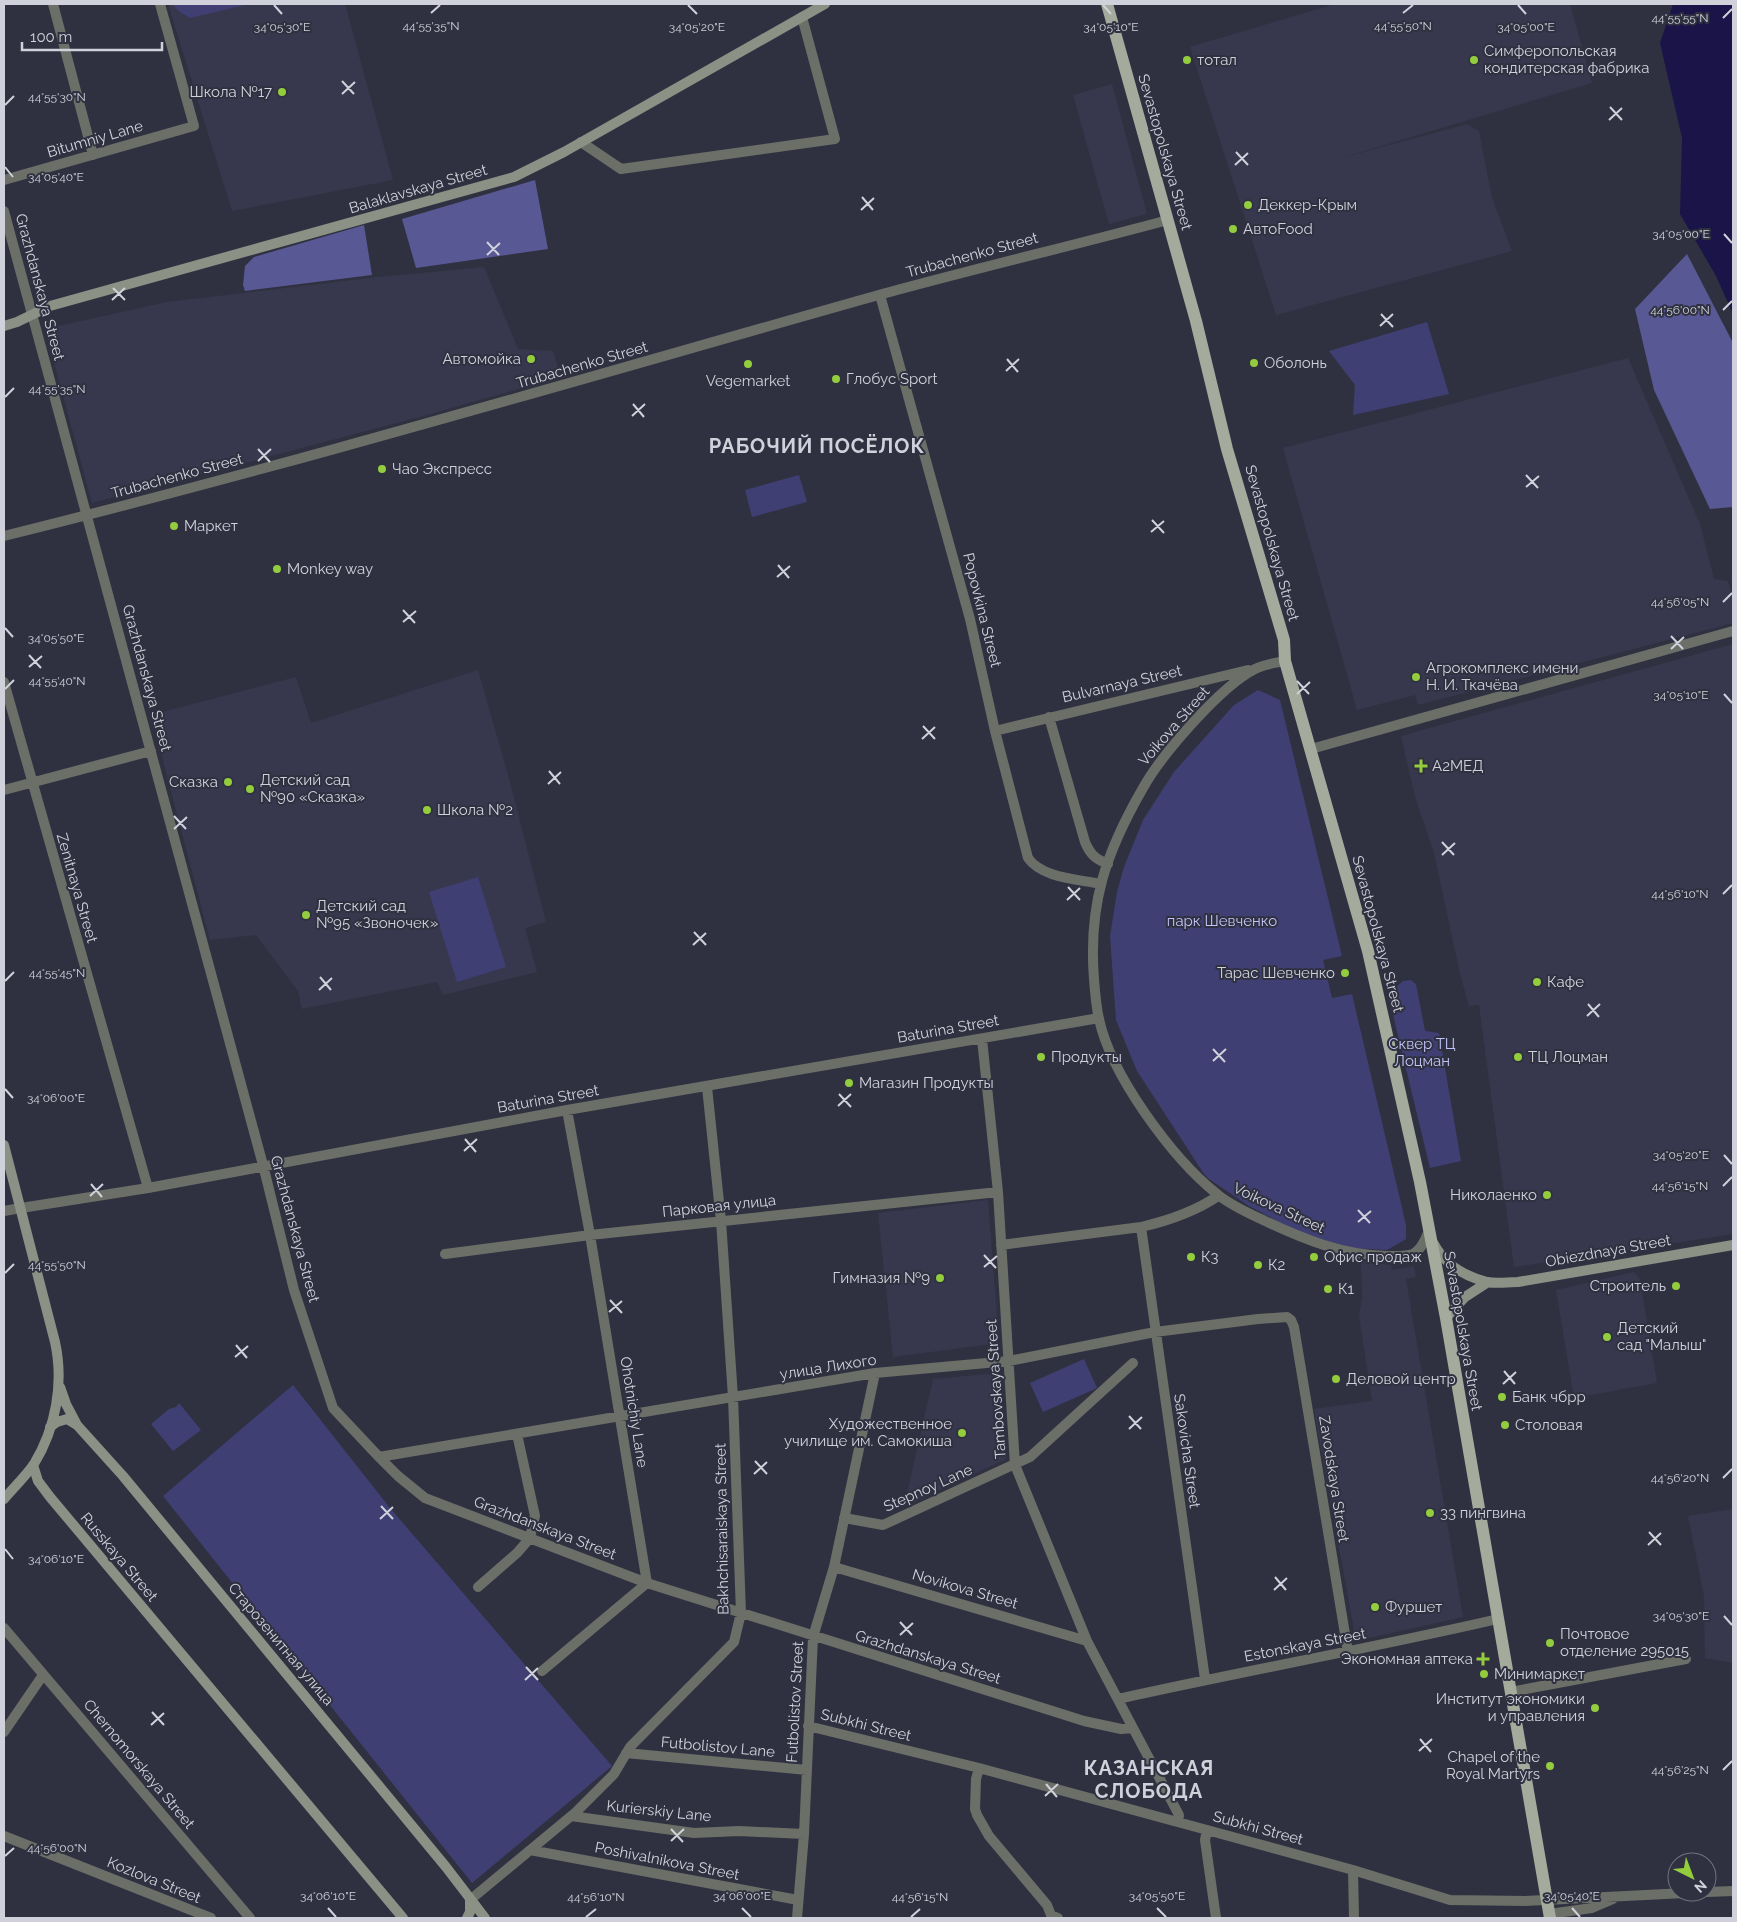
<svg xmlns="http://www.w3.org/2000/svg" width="1737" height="1922" viewBox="0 0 1737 1922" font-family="Raleway,sans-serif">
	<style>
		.built { fill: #37384d }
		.green { fill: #3f3f74 }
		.forest { fill: #585894 }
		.water { fill: #1b1449 }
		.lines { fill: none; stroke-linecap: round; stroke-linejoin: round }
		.minor { stroke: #6b6f68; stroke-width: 10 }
		.tertiary { stroke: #6b6f68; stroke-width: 10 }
		.secondary { stroke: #8b9185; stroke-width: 10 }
		.primary { stroke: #a4ab9c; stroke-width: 12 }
		.ticks { fill: none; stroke: #d0d1db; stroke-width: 2 }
		.poi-dot { fill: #93cc3d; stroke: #303140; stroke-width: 2 }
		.labels { text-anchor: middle; stroke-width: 4; stroke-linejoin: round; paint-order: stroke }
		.poi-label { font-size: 15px; fill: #d0d1db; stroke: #303140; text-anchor: start }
		.street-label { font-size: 15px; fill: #d0d1db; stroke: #303140 }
		.park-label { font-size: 15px; fill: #c0c3f8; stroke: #303140 }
		.district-label { font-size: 20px; font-weight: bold; letter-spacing: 1px; fill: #d0d1db; stroke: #303140 }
		.ticks-label { font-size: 12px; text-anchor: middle; fill: #d0d1db; stroke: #303140; stroke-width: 4; stroke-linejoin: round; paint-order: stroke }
	</style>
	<rect width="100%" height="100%" fill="#303140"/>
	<path class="built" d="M 168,4 L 345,4 L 393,180 L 232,211 Z
		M 1335,4 L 1570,4 L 1592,83 L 1338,159 L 1467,124 L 1479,131 L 1492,198 L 1512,251 L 1276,315 L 1190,47 Z
		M 1112,84 L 1147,214 L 1109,224 L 1073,95 Z
		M 484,267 L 518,349 L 553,351 L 561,377 L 423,416 L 92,503 L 45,329 L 167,302 L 369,278 Z
		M 1628,358 L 1700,524 L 1714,579 L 1728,581 L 1733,597 L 1733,623 L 1418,705 L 1415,695 L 1357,710 L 1283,448 Z
		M 1733,644 L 1733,1234 L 1514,1267 L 1479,1005 L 1469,1006 L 1460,974 L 1434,853 L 1415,797 L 1401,736 Z
		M 478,670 L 508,775 L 546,922 L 525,928 L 537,972 L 443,995 L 437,982 L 302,1009 L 298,991 L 256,935 L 210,940 L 151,715 L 296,677 L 311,723 Z
		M 988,1200 L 999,1343 L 893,1357 L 878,1213 Z
		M 1361,1260 L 1391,1265 L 1392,1270 L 1414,1266 L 1416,1277 L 1406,1279 L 1463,1617 L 1356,1641 L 1314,1409 L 1372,1401 L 1359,1316 L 1362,1298 Z
		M 1634,1272 L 1640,1279 L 1657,1383 L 1574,1398 L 1556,1290 Z
		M 999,1373 L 1006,1459 L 904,1507 L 933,1379 Z
		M 1733,1509 L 1733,1663 L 1705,1658 L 1704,1596 L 1688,1516 Z"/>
	<path class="green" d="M 172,4 L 249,4 L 190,18 L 180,12 Z
		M 1427,322 L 1449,394 L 1353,415 L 1355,385 L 1329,351 Z
		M 799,475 L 807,502 L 752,517 L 745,490 Z
		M 1258,690 L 1280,700 L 1342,956 L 1323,960 L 1332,998 L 1352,994 L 1406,1225 L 1406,1239 L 1387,1250 L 1352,1248 L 1339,1245 L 1298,1232 L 1249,1206 L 1209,1179 L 1204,1174 L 1137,1071 L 1116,1020 L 1110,936 L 1117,892 L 1124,867 L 1143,820 L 1174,772 L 1234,705 Z
		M 478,877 L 506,967 L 457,982 L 429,892 Z
		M 1411,980 L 1416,984 L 1425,1031 L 1439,1033 L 1461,1161 L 1430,1168 L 1388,994 L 1403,981 Z
		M 1084,1359 L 1097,1388 L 1043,1412 L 1030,1383 Z
		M 293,1385 L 390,1508 L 612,1766 L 472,1883 L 163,1496 Z
		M 179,1403 L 201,1430 L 173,1451 L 151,1424 L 169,1409 L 176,1407 Z"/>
	<path class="forest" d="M 535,180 L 548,249 L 416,268 L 402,219 Z
		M 364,225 L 372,275 L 245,291 L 243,285 L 245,266 L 254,257 Z
		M 1687,254 L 1733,343 L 1733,507 L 1710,509 L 1654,390 L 1635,309 Z"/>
	<path class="water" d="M 1673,4 L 1733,4 L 1733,314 L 1716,276 L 1680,214 L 1682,138 L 1660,43 Z"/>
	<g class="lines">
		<path class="minor" d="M 53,4 L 93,155
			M 581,142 L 621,169 L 835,139 L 802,17
			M 4,180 L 194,126 L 160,4
			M 4,211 L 263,1165 L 294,1290 L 333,1408 L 379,1457 L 398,1476 L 425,1498 L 647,1583 L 1084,1721 L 1121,1729 L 1133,1728
			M 880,295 L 970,619 L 995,731 L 1028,858 C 1042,878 1077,879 1100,884
			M 1285,661 C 1276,663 1264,664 1255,669 C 1221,686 1162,754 1143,788 C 1106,852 1088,904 1094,979 C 1095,992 1096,1006 1099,1019 C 1111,1075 1172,1158 1217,1194 C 1230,1205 1248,1213 1263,1220 C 1303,1239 1342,1255 1387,1256 C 1395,1256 1405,1257 1413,1254 C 1421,1250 1425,1240 1428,1233
			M 4,682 L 148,1188
			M 1049,717 L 1085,842 C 1090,854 1095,859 1108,864
			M 995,731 L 1248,670
			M 4,790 L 151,751
			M 982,1039 L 998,1192 L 1015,1465 L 1087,1641 L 1179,1815 L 1178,1822
			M 21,1208 L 148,1188 L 567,1110 L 1099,1018
			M 1141,1227 L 1205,1679
			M 1001,1245 L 1141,1227 C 1167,1221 1196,1211 1218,1196
			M 445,1254 L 590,1235 L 998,1192
			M 379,1457 L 875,1373 L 1009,1361 L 1155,1332 L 1258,1319 L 1287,1317 L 1291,1320 L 1294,1327 L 1348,1652
			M 844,1518 L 883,1525 L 1030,1457 L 1133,1363
			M 834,1567 L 1087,1641
			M 478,1587 L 517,1553 L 530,1538 L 535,1516 L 517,1434
			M 4,1628 L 250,1918
			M 542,1671 L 647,1583 L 590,1235 L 567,1110
			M 1510,1692 L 1686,1659
			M 1118,1699 C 1244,1671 1372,1648 1498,1619
			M 808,1726 L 979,1768 L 1207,1830 L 1353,1870 L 1450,1900 L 1525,1901 L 1706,1892
			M 4,1732 L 43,1675
			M 626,1753 L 807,1770
			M 979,1768 L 976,1779 L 975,1809 L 977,1815 L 989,1836 L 1047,1905 L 1051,1915 L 1058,1918
			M 571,1816 L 694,1833 L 739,1831 L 804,1834
			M 1207,1830 L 1205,1840 L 1216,1918
			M 4,1836 L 211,1918
			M 530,1850 L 798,1900
			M 1353,1870 L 1354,1918
			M 1707,1892 L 1733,1891
			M 470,1900 L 576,1812 L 614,1774 L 630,1747 L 734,1642 L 741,1613 L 733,1397 L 721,1221 L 707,1087
			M 1549,1914 L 1592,1908 L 1613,1899
			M 797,1918 L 804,1834 L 813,1637 L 834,1567 L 875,1373"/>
		<path class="tertiary" d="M 4,536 C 294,464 581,379 868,298 C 968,270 1068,247 1168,220
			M 1311,749 L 1733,631
			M 4,1211 L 21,1208"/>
		<path class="secondary" d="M 4,326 L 17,322 L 50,306 L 514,177 L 564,152 L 825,4
			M 4,1145 L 55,1342 C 64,1383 56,1428 34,1464 C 26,1476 13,1488 4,1499
			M 1434,1244 C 1445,1265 1464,1276 1487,1282 C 1496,1284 1508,1282 1518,1282 L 1733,1245
			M 1446,1318 L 1465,1297 L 1488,1282
			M 60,1387 L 66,1404 L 77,1425 L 123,1476 L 446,1867 L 485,1918
			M 50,1427 L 57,1422 L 67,1419 L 77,1425
			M 33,1465 L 38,1481 L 50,1497 L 403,1918
			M 467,1918 L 470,1912 L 470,1900"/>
		<path class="primary" d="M 1107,4 L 1196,321 L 1227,449 L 1284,640 L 1285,661 L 1368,951 L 1420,1182 L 1446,1318 L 1550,1918"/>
	</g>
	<path class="ticks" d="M 274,5 L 282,14M 688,5 L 697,14M 1103,5 L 1111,14M 1518,5 L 1526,14M 431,13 L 440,5M 1403,13 L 1413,5M 1723,18 L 1732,9M 342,81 L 354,94M 342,94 L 355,82M 5,105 L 14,96M 1610,107 L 1622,120M 1609,120 L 1622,108M 1236,152 L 1248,165M 1235,165 L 1248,153M 5,167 L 13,177M 862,197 L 873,210M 861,210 L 874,198M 1724,234 L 1732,243M 487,242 L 499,255M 487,255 L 500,243M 113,288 L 125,300M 112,300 L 125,288M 1723,310 L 1732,301M 1381,314 L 1393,327M 1380,326 L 1393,314M 1007,359 L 1018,372M 1006,371 L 1019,359M 5,397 L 14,388M 633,404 L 644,417M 632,416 L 645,404M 258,449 L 270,462M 258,461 L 271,449M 1526,475 L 1538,488M 1526,487 L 1539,476M 1152,520 L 1164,533M 1151,532 L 1164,521M 778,565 L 789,578M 777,577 L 790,566M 1723,602 L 1732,593M 403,610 L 415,623M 403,622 L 416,611M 5,628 L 13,637M 1671,636 L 1683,649M 1671,649 L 1684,637M 29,655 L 41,668M 29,667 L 42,656M 1297,681 L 1309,694M 5,689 L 14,680M 1297,694 L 1310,682M 1724,694 L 1732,703M 923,726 L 935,739M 922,739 L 935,727M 549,771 L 560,784M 548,784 L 561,772M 174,816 L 186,829M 174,829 L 187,817M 1442,842 L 1454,855M 1442,855 L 1455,843M 1068,887 L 1080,900M 1723,894 L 1732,885M 1067,900 L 1080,888M 694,932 L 706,945M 693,945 L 706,933M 320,977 L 331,990M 5,981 L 14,972M 319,990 L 332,978M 1588,1004 L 1599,1017M 1587,1016 L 1600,1004M 1213,1049 L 1225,1062M 1213,1061 L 1226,1049M 5,1089 L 13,1098M 839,1094 L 851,1107M 838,1106 L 851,1094M 465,1139 L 476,1152M 464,1151 L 477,1139M 1724,1155 L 1732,1164M 91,1184 L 102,1197M 1723,1186 L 1732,1177M 90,1196 L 103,1184M 1358,1210 L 1370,1223M 1358,1222 L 1371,1211M 984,1255 L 996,1268M 984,1267 L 997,1256M 5,1273 L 14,1264M 610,1300 L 622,1313M 609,1312 L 622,1301M 236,1345 L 247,1358M 235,1357 L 248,1346M 1504,1371 L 1515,1384M 1503,1384 L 1516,1372M 1129,1416 L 1141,1429M 1129,1429 L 1142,1417M 755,1461 L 767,1474M 754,1474 L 767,1462M 1723,1478 L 1732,1469M 381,1506 L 393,1519M 380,1519 L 393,1507M 1649,1532 L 1661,1545M 1648,1545 L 1661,1533M 5,1549 L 13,1559M 1275,1577 L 1286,1590M 1274,1590 L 1287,1578M 1724,1616 L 1732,1625M 900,1622 L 912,1635M 900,1635 L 913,1623M 526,1667 L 538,1680M 525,1680 L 538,1668M 152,1712 L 164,1725M 151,1725 L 164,1713M 1420,1739 L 1431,1752M 1419,1751 L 1432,1739M 1723,1770 L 1732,1761M 1046,1784 L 1057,1797M 1045,1796 L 1058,1784M 671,1829 L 683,1842M 671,1841 L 684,1829M 5,1856 L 14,1848M 328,1908 L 336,1917M 742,1908 L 751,1917M 1157,1908 L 1166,1917M 1572,1908 L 1580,1917M 586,1917 L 596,1909M 911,1917 L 920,1909"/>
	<g class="poi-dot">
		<circle cx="1187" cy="60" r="5"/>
		<circle cx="1474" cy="60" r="5"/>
		<circle cx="282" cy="92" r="5"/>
		<circle cx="1248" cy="205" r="5"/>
		<circle cx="1233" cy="229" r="5"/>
		<circle cx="531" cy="359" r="5"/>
		<circle cx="1254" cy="363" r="5"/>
		<circle cx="748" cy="364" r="5"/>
		<circle cx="836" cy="379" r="5"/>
		<circle cx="382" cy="469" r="5"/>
		<circle cx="174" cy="526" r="5"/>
		<circle cx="277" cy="569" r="5"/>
		<circle cx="1416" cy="677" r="5"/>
		<path d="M1418.5 758.5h5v5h5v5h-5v5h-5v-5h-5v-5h5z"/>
		<circle cx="228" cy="782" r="5"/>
		<circle cx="250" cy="789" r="5"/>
		<circle cx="427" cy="810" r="5"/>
		<circle cx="306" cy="915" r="5"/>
		<circle cx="1345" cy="973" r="5"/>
		<circle cx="1537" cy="982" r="5"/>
		<circle cx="1041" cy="1057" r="5"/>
		<circle cx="1518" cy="1057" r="5"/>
		<circle cx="849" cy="1083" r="5"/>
		<circle cx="1547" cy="1195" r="5"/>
		<circle cx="1191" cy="1257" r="5"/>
		<circle cx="1314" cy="1257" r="5"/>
		<circle cx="1258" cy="1265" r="5"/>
		<circle cx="940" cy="1278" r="5"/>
		<circle cx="1676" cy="1286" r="5"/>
		<circle cx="1328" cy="1289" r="5"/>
		<circle cx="1607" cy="1337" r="5"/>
		<circle cx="1336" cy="1379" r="5"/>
		<circle cx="1502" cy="1397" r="5"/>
		<circle cx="1505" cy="1425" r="5"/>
		<circle cx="962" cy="1433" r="5"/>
		<circle cx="1430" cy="1513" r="5"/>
		<circle cx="1375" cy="1607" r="5"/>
		<circle cx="1550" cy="1643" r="5"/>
		<path d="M1480.5 1651.5h5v5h5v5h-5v5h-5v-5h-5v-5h5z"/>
		<circle cx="1484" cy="1674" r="5"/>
		<circle cx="1595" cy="1708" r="5"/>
		<circle cx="1550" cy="1766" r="5"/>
	</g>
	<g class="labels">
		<g class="poi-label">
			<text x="1484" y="56">Симферопольская<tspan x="1484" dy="17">кондитерская фабрика</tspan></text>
			<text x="1197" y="65">тотал</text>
			<text x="272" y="97" text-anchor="end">Школа №17</text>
			<text x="1258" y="210">Деккер-Крым</text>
			<text x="1243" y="234">АвтоFood</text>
			<text x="521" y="364" text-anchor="end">Автомойка</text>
			<text x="1264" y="368">Оболонь</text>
			<text x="846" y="384">Глобус Sport</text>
			<text x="748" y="386" text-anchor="middle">Vegemarket</text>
			<text x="392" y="474">Чао Экспресс</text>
			<text x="184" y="531">Маркет</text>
			<text x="287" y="574">Monkey way</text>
			<text x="1426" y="673">Агрокомплекс имени<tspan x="1426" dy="17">Н. И. Ткачёва</tspan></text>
			<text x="1432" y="771">А2МЕД</text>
			<text x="260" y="785">Детский сад<tspan x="260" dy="17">№90 «Сказка»</tspan></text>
			<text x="218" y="787" text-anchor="end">Сказка</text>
			<text x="437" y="815">Школа №2</text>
			<text x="316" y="911">Детский сад<tspan x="316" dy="17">№95 «Звоночек»</tspan></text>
			<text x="1335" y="978" text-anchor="end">Тарас Шевченко</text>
			<text x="1547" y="987">Кафе</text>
			<text x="1051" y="1062">Продукты</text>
			<text x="1528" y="1062">ТЦ Лоцман</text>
			<text x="859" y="1088">Магазин Продукты</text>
			<text x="1537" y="1200" text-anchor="end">Николаенко</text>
			<text x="1201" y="1262">К3</text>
			<text x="1324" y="1262">Офис продаж</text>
			<text x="1268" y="1270">К2</text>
			<text x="930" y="1283" text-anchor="end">Гимназия №9</text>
			<text x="1666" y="1291" text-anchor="end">Строитель</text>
			<text x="1338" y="1294">К1</text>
			<text x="1617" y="1333">Детский<tspan x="1617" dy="17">сад "Малыш"</tspan></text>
			<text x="1346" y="1384">Деловой центр</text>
			<text x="1512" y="1402">Банк чбрр</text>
			<text x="952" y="1429" text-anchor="end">Художественное<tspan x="952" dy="17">училище им. Самокиша</tspan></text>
			<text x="1515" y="1430">Столовая</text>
			<text x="1440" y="1518">33 пингвина</text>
			<text x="1385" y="1612">Фуршет</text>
			<text x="1560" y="1639">Почтовое<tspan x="1560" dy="17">отделение 295015</tspan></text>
			<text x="1473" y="1664" text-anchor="end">Экономная аптека</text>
			<text x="1494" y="1679">Минимаркет</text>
			<text x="1585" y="1704" text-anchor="end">Институт экономики<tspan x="1585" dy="17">и управления</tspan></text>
			<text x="1540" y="1762" text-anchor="end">Chapel of the<tspan x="1540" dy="17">Royal Martyrs</tspan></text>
		</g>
		<g class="street-label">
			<text transform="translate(95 139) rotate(-16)" y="5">Bitumniy Lane</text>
			<text transform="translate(1165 152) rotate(74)" y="5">Sevastopolskaya Street</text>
			<text transform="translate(418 189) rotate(-16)" y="5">Balaklavskaya Street</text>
			<text transform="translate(972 255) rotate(-15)" y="5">Trubachenko Street</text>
			<text transform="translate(40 287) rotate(75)" y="5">Grazhdanskaya Street</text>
			<text transform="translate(582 365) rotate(-16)" y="5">Trubachenko Street</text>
			<text transform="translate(177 476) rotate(-15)" y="5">Trubachenko Street</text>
			<text transform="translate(1272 543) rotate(74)" y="5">Sevastopolskaya Street</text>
			<text transform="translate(982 610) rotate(76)" y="5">Popovkina Street</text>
			<text transform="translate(147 678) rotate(75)" y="5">Grazhdanskaya Street</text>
			<text transform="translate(1122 684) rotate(-13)" y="5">Bulvarnaya Street</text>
			<text transform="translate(1174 726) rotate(-49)" y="5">Voikova Street</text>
			<text transform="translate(77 888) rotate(74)" y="5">Zenitnaya Street</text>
			<text transform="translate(1378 934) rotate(75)" y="5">Sevastopolskaya Street</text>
			<text transform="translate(948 1029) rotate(-10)" y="5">Baturina Street</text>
			<text transform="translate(548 1099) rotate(-10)" y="5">Baturina Street</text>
			<text transform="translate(719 1206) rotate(-6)" y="5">Парковая улица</text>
			<text transform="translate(1279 1208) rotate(25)" y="5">Voikova Street</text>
			<text transform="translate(295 1229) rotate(75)" y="5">Grazhdanskaya Street</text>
			<text transform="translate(1608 1251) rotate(-10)" y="5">Obiezdnaya Street</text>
			<text transform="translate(1463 1331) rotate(80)" y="5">Sevastopolskaya Street</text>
			<text transform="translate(828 1367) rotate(-9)" y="5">улица Лихого</text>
			<text transform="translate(996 1389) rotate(-94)" y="5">Tambovskaya Street</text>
			<text transform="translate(634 1412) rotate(81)" y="5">Ohotnichiy Lane</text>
			<text transform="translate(1187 1451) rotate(82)" y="5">Sakovicha Street</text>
			<text transform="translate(1334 1479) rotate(81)" y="5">Zavodskaya Street</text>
			<text transform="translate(928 1488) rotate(-24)" y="5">Stepnoy Lane</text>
			<text transform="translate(545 1528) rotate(21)" y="5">Grazhdanskaya Street</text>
			<text transform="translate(722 1529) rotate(-91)" y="5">Bakhchisaraiskaya Street</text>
			<text transform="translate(119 1557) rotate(50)" y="5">Russkaya Street</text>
			<text transform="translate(965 1589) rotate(16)" y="5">Novikova Street</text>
			<text transform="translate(281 1644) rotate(50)" y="5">Старозенитная улица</text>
			<text transform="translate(1305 1645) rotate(-11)" y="5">Estonskaya Street</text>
			<text transform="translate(928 1657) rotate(17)" y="5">Grazhdanskaya Street</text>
			<text transform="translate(795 1702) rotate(-87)" y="5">Futbolistov Street</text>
			<text transform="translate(866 1725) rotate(14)" y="5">Subkhi Street</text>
			<text transform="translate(718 1747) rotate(5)" y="5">Futbolistov Lane</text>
			<text transform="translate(139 1764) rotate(50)" y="5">Chernomorskaya Street</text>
			<text transform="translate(659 1811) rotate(6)" y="5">Kurierskiy Lane</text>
			<text transform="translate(1258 1828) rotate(15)" y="5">Subkhi Street</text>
			<text transform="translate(667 1861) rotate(11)" y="5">Poshivalnikova Street</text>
			<text transform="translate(154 1880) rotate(22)" y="5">Kozlova Street</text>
		</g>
		<g class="park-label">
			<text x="1222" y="926">парк Шевченко</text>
			<text x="1422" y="1049">Сквер ТЦ<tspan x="1422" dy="17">Лоцман</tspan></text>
		</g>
		<g class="district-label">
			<text x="817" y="453">РАБОЧИЙ ПОСЁЛОК</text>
			<text x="1149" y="1775">КАЗАНСКАЯ<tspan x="1149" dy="23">СЛОБОДА</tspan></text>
		</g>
	</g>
	<g class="ticks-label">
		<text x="1680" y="22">44°55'55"N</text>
		<text x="431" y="30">44°55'35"N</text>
		<text x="1403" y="30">44°55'50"N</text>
		<text x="282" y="31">34°05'30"E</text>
		<text x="697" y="31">34°05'20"E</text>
		<text x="1111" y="31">34°05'10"E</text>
		<text x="1526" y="31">34°05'00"E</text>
		<text x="57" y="101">44°55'30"N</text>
		<text x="56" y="181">34°05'40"E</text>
		<text x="1681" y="238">34°05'00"E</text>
		<text x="1680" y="314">44°56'00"N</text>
		<text x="57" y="393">44°55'35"N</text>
		<text x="1680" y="606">44°56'05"N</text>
		<text x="56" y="642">34°05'50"E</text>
		<text x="57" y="685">44°55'40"N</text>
		<text x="1681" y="699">34°05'10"E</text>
		<text x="1680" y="898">44°56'10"N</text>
		<text x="57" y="977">44°55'45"N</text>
		<text x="56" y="1102">34°06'00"E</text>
		<text x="1681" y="1159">34°05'20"E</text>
		<text x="1680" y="1190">44°56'15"N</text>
		<text x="57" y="1269">44°55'50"N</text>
		<text x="1680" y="1482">44°56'20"N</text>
		<text x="56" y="1563">34°06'10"E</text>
		<text x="1681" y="1620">34°05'30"E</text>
		<text x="1680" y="1774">44°56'25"N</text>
		<text x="57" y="1852">44°56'00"N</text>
		<text x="328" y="1900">34°06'10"E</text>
		<text x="742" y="1900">34°06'00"E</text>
		<text x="1157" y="1900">34°05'50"E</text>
		<text x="1572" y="1900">34°05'40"E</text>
		<text x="596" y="1901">44°56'10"N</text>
		<text x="920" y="1901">44°56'15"N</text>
	</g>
	<rect width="1737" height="1922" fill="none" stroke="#d0d1db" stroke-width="10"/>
	<g transform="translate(1692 1877) rotate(138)"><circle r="24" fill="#303140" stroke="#70717e"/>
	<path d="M0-4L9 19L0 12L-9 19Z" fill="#93cc3d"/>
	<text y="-8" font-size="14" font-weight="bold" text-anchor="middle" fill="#d0d1db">N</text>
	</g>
	<path d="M22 42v8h140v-8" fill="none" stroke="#d0d1db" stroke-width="2.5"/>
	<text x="30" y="42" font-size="15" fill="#d0d1db" stroke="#303140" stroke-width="4" paint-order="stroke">100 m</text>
</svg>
